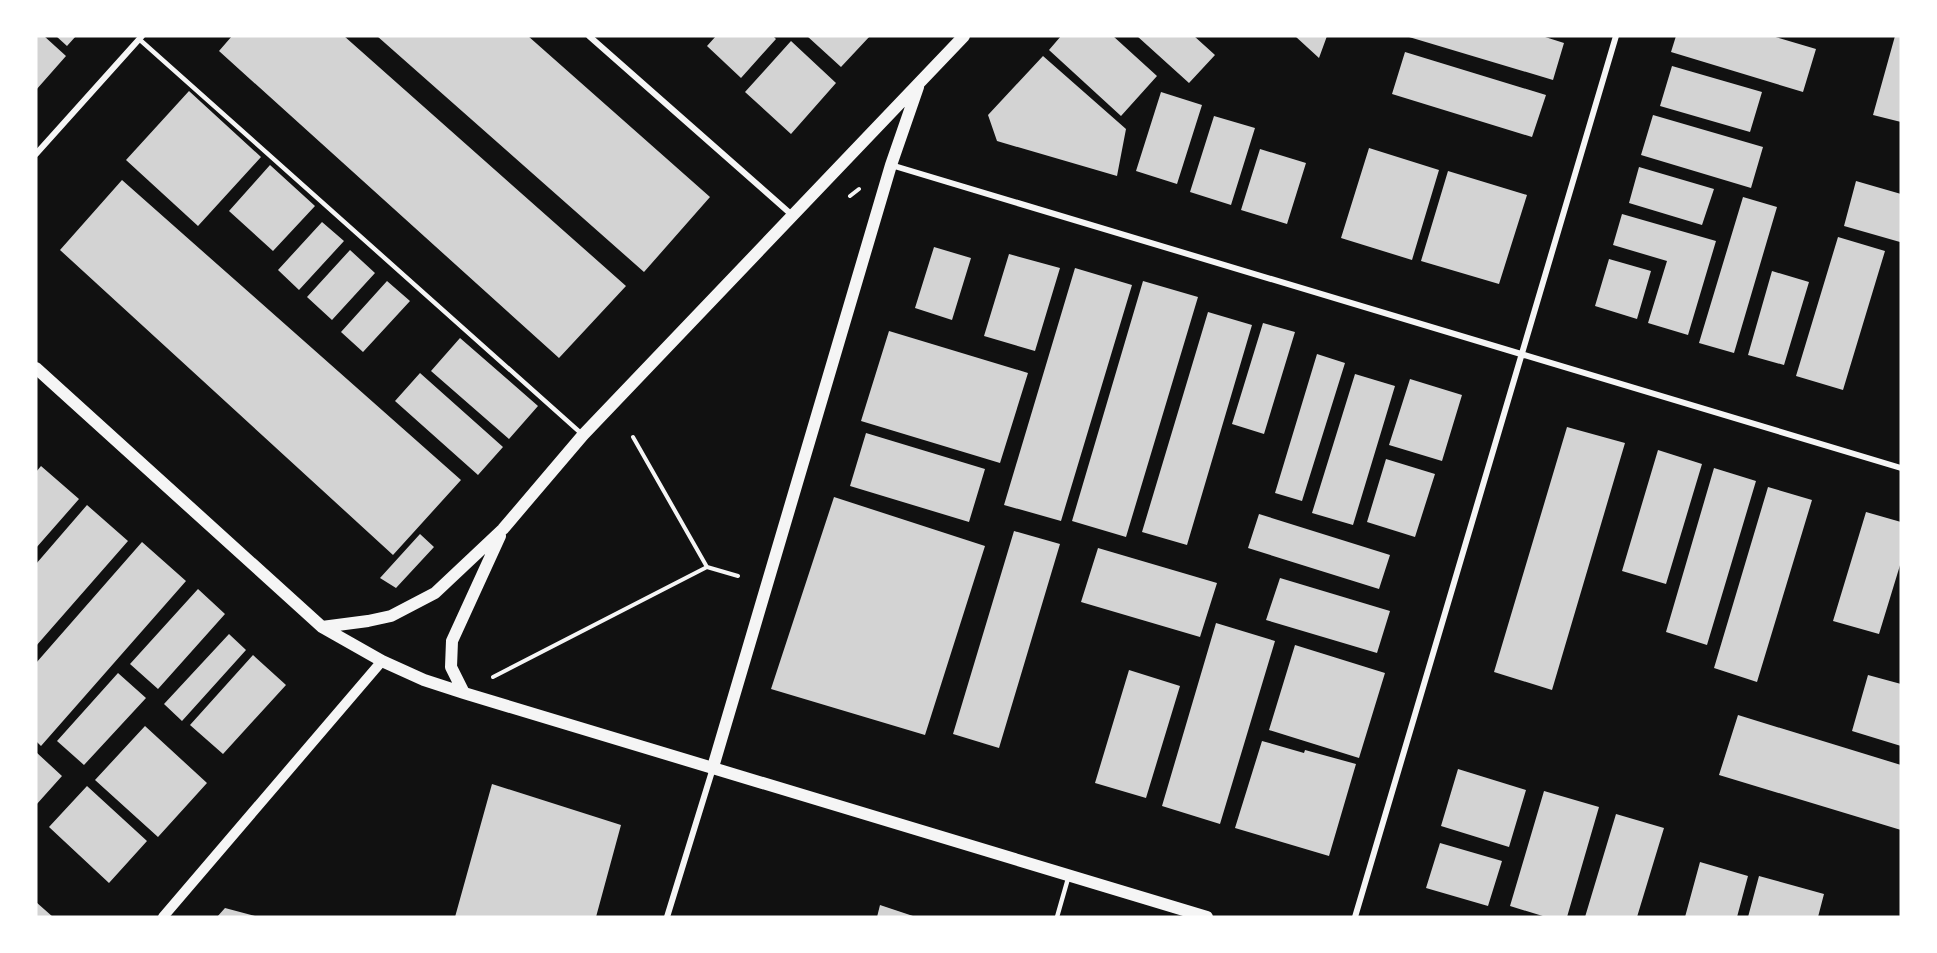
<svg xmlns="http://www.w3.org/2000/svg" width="1937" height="953" viewBox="0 0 1937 953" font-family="'Alegreya Sans',sans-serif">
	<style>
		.building { fill: #d3d3d3 }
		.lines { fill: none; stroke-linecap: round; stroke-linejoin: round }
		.path { stroke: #f5f5f5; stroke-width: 4 }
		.service { stroke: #f5f5f5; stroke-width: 4.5 }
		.minor { stroke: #f5f5f5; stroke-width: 6 }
		.tertiary { stroke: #f5f5f5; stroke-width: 10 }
		.secondary { stroke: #f5f5f5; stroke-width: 12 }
	</style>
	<rect width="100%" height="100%" fill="#111"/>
	<path class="building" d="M 36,36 L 44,36 L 66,56 L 36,90 Z
		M 56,36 L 76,36 L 67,46 Z
		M 232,36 L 344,36 L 626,286 L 559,358 L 219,51 Z
		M 377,36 L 528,36 L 710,197 L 644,272 Z
		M 716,36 L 773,36 L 776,39 L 741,78 L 707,46 Z
		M 807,36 L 870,36 L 841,67 Z
		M 1061,36 L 1113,36 L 1157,76 L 1121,116 L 1049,50 Z
		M 1137,36 L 1194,36 L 1215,55 L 1189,83 Z
		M 1295,36 L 1327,36 L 1319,58 Z
		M 1542,36 L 1564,43 L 1553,80 L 1409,37 Z
		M 1676,36 L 1772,36 L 1816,49 L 1803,92 L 1671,52 Z
		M 1895,36 L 1901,36 L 1901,122 L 1873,115 Z
		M 791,41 L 836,83 L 791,134 L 745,92 Z
		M 1405,52 L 1546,95 L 1532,137 L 1392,94 Z
		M 1043,56 L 1126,129 L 1117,176 L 997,141 L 988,115 Z
		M 1672,66 L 1762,92 L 1750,132 L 1660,106 Z
		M 189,91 L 261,157 L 198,226 L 126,160 Z
		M 1161,92 L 1202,105 L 1177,184 L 1136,171 Z
		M 1653,115 L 1763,147 L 1751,188 L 1641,155 Z
		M 1214,116 L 1255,128 L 1231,205 L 1190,192 Z
		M 1369,148 L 1439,170 L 1412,260 L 1341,238 Z
		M 1260,149 L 1306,163 L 1287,224 L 1241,210 Z
		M 270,165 L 315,206 L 273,251 L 229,211 Z
		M 1639,167 L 1714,189 L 1702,225 L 1629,203 Z
		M 1448,171 L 1527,195 L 1499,284 L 1421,261 Z
		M 122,180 L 461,480 L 393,555 L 60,250 Z
		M 1856,181 L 1901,194 L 1900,242 L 1844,226 Z
		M 1743,197 L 1777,207 L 1734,353 L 1699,343 Z
		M 1622,214 L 1716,241 L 1688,335 L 1648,323 L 1667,261 L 1613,245 Z
		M 322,222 L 344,241 L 299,290 L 278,270 Z
		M 1838,237 L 1885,251 L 1843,390 L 1796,376 Z
		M 934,247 L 971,258 L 952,320 L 915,308 Z
		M 350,250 L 375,273 L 332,320 L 307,297 Z
		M 1009,254 L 1060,268 L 1035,351 L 984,336 Z
		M 1609,259 L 1651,271 L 1637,319 L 1595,306 Z
		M 1075,268 L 1132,285 L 1061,521 L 1004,505 Z
		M 1772,271 L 1809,282 L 1784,365 L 1748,355 Z
		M 387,281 L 410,301 L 363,352 L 341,332 Z
		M 1143,281 L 1198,297 L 1126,537 L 1072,521 Z
		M 1208,312 L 1252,325 L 1187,545 L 1142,532 Z
		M 1263,323 L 1295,332 L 1264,434 L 1232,424 Z
		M 889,331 L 1028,373 L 1000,463 L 861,421 Z
		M 460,338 L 538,406 L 509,439 L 431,371 Z
		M 1317,354 L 1345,363 L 1302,501 L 1275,493 Z
		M 420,373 L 503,447 L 478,475 L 395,401 Z
		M 1355,374 L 1395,386 L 1353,525 L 1312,513 Z
		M 1410,379 L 1462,395 L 1442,461 L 1389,445 Z
		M 1567,427 L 1625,443 L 1552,690 L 1494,672 Z
		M 866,433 L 985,469 L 969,522 L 850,486 Z
		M 1658,450 L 1702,464 L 1666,584 L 1622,571 Z
		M 1386,459 L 1435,474 L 1415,537 L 1367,522 Z
		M 41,466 L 79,499 L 36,548 L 36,472 Z
		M 1714,468 L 1756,481 L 1707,645 L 1666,632 Z
		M 1768,487 L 1812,500 L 1757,682 L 1714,668 Z
		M 834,497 L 985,546 L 925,735 L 771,689 Z
		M 87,505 L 128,541 L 36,646 L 36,564 Z
		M 1866,512 L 1901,522 L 1901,562 L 1879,634 L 1833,621 Z
		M 1259,514 L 1390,555 L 1379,589 L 1248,548 Z
		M 1014,531 L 1060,544 L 999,748 L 953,734 Z
		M 420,534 L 434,547 L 396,588 L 380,578 Z
		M 142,542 L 186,581 L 41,746 L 36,741 L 36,663 Z
		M 1098,548 L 1217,583 L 1200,637 L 1081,602 Z
		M 1280,578 L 1390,611 L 1377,653 L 1266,620 Z
		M 198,589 L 225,614 L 158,689 L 130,664 Z
		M 1216,623 L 1275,641 L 1220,824 L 1162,806 Z
		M 229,634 L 246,650 L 182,721 L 164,704 Z
		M 1295,645 L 1385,673 L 1359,758 L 1269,730 Z
		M 253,655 L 286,685 L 223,754 L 190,725 Z
		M 1129,670 L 1180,686 L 1146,798 L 1095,783 Z
		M 118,673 L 146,698 L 84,765 L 57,741 Z
		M 1868,675 L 1901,684 L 1901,746 L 1852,731 Z
		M 1738,715 L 1901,765 L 1901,830 L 1719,775 Z
		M 145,726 L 207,783 L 158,837 L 95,780 Z
		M 1262,741 L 1304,753 L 1305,750 L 1356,764 L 1329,856 L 1235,828 Z
		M 36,752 L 62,776 L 36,805 Z
		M 1458,769 L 1526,790 L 1509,847 L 1441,826 Z
		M 492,784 L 621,825 L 596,917 L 455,917 Z
		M 87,786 L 147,841 L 109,883 L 49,827 Z
		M 1544,791 L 1599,807 L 1567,917 L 1546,917 L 1510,906 Z
		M 1616,814 L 1664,828 L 1637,917 L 1585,917 Z
		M 1440,843 L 1502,861 L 1488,906 L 1426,888 Z
		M 1700,862 L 1748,876 L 1737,917 L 1685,917 Z
		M 1759,876 L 1824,894 L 1818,917 L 1748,917 Z
		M 36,902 L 53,917 L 36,917 Z
		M 880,905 L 916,917 L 877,917 Z
		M 225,908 L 255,916 L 255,917 L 217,917 Z"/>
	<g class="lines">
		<path class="path" d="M 850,196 L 859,189
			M 707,567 L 738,576
			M 493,677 L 707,567 L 633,437"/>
		<path class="service" d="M 139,39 L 583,435
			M 1057,917 L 1069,875"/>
		<path class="minor" d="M 589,36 L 792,215
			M 36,154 L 142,36
			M 891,165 L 1901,468
			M 667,917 L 713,768
			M 1355,917 L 1616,36"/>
		<path class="tertiary" d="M 163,917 L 382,661"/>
		<path class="secondary" d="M 36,368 L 322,627 L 382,661 L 424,680 L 464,693 L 1207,917
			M 322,627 L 368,621 L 391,616 L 435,593 L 503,529 L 583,435 L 964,36
			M 464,693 L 451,667 L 452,641 L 500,536
			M 713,767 L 891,165 L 918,87"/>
	</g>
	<rect width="1937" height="953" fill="none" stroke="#ffffff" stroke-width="75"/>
</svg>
